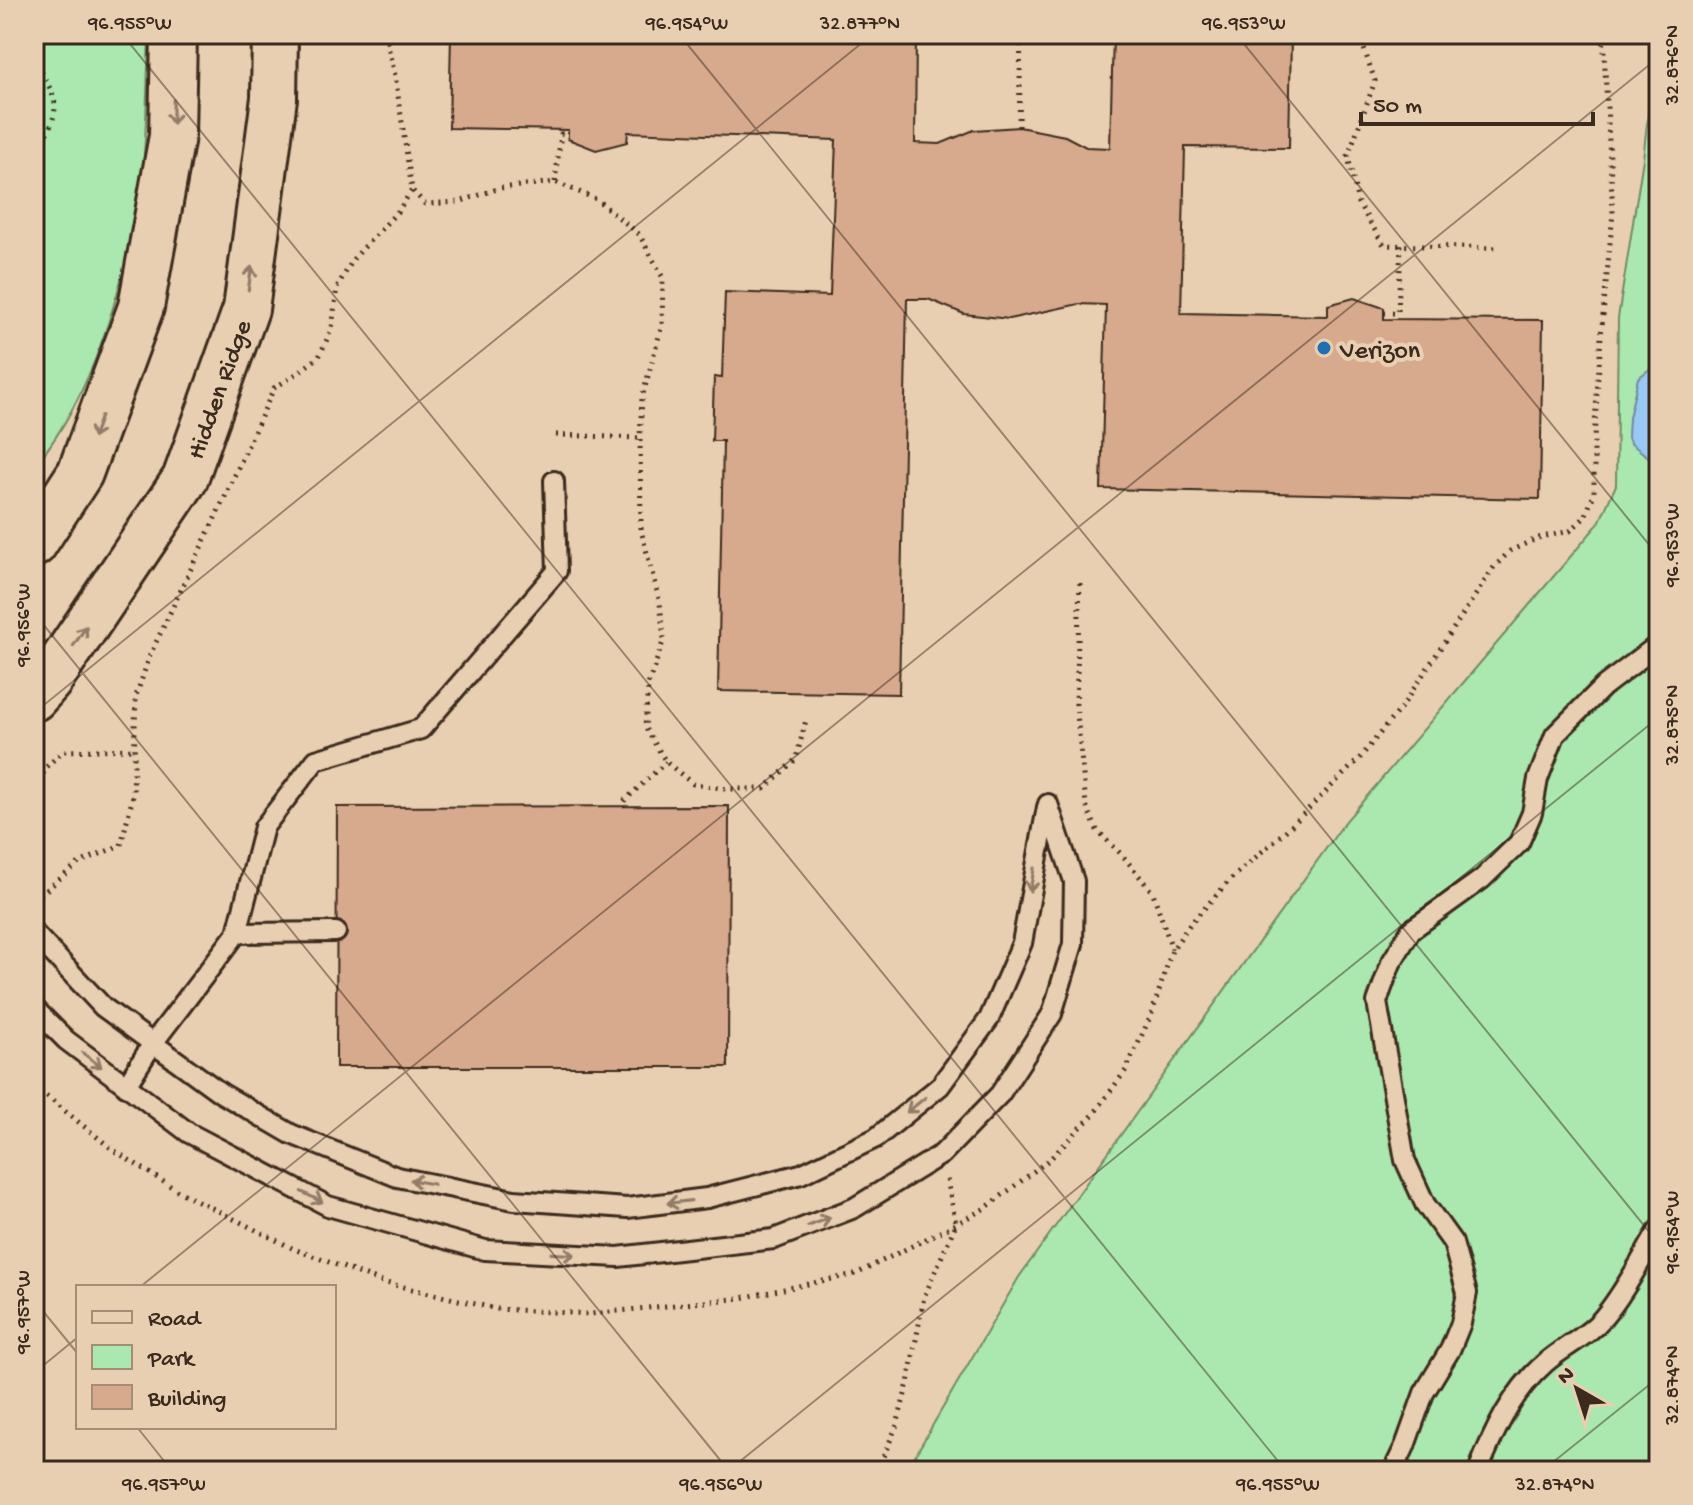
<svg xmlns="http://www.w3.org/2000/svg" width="1693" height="1505" viewBox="0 0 1693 1505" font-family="'Gochi Hand',sans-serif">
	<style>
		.green { fill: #aae8af; stroke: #728966; stroke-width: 2 }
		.water { fill: #99c8f4; stroke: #73899e; stroke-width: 2 }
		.building { fill: #d7aa8e; stroke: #3b2a1e; stroke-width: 2 }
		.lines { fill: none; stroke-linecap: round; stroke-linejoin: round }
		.service-casing { stroke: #3b2a1e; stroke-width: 24 }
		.secondary-casing { stroke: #3b2a1e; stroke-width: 50 }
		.path { stroke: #3b2a1e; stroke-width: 5; stroke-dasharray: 2 6; stroke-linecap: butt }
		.service { stroke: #e9cfb1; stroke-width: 18 }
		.secondary { stroke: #e9cfb1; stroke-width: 44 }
		.oneway { stroke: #927c68 }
		.ticks { fill: none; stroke: #3b2a1e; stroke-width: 2; stroke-opacity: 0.45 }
		.poi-dot { fill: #1f6fb2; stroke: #e9cfb1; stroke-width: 3 }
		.labels { text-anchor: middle; stroke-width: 8; stroke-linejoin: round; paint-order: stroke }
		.poi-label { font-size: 26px; fill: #3b2a1e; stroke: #e9cfb1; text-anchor: start }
		.street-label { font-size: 26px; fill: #3b2a1e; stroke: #e9cfb1 }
		.neatline { fill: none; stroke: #3b2a1e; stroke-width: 3 }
		.ticks-label { font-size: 20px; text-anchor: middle; fill: #3b2a1e }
	</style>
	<rect width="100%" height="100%" fill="#e9cfb1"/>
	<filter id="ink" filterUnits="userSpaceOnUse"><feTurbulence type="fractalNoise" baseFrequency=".0125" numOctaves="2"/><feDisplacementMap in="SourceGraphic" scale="16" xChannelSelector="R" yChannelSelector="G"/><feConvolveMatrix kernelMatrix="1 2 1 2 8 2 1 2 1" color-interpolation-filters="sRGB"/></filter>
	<g filter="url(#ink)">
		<path class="green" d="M 34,34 L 149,34 C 147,95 146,156 138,216 C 135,234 129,252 124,269 C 105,341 81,409 34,467 Z
			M 1657,34 L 1659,34 L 1659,1471 L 906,1471 L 1019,1277 L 1345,822 L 1599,523 L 1616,485 L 1618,318 L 1643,159 Z"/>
		<path class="water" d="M 1659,362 L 1659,394 L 1650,400 C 1648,412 1649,421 1659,428 L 1659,465 L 1630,443 L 1628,437 L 1629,418 L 1638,378 Z"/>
		<path class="building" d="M 451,34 L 916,34 L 915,143 L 940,144 L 974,130 L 1019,127 L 1065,136 L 1086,147 L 1110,148 L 1113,34 L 1291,34 L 1289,148 L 1185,147 L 1181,313 L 1328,316 L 1328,305 L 1354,298 L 1384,308 L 1384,319 L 1543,320 L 1540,499 L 1101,489 L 1106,305 L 1079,304 L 1009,319 L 964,314 L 928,299 L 907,299 L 899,694 L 718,691 L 723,441 L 712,441 L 714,377 L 722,378 L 725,292 L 830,296 L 836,140 L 628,132 L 627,142 L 596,150 L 568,139 L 568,130 L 449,128 Z
			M 729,806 L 728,1067 L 336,1067 L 337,807 Z"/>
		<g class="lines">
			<defs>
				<path id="service" d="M 34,933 L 103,1007 L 221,1093 L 291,1134 L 397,1177 L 514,1200 L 627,1208 L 707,1198 L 801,1174 L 876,1138 L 940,1086 L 989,1019 L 1022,943 L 1047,807
					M 237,933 L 336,932
					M 34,1008 L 66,1040 L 189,1133 L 328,1206 L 485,1250 L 618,1257 L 774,1239 L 854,1208 L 942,1154 L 1000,1094 L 1052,1014 L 1073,944 L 1074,881 L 1048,804
					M 126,1086 L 153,1043 L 237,933 L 264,827 L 316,760 L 421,729 L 557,571 L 554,481
					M 1393,1471 L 1405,1446 L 1424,1393 L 1450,1350 L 1461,1323 L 1467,1293 L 1453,1243 L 1425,1204 L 1405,1160 L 1377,1002 L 1391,963 L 1411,930 L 1482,879 L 1519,843 L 1532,813 L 1538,779 L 1555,735 L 1604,686 L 1659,644
					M 1478,1471 C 1494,1431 1512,1392 1545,1363 C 1563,1347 1587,1337 1603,1318 C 1625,1292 1641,1259 1659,1230"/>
				<g id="secondary">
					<path d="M 34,544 L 80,473 L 141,307 L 172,136 L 174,34"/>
					<path id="s1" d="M 34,698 L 49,681 L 185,479 L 246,309 L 274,98 L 275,34"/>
				</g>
			</defs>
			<use href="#service" class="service-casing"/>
			<use href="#secondary" class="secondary-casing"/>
			<path class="path" d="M 385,34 L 395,75 L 412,190 L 425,204 L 459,202 L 500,188 L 555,182 L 596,199 L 639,234 L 663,278 L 662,325 L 642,398 L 640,438 L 641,530 L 660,603 L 664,639 L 648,685 L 645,727 L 666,762 L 693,784 L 727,789 L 764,789 L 796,759 L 806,720
				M 1359,34 L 1375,81 L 1348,156 L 1358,203 L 1384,245 L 1498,248
				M 34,58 C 40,71 50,85 54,99 C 59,117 44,139 34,153
				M 1019,127 L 1021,34
				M 555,182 L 561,134 L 568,135
				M 1384,313 L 1398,313 L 1401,245
				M 556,435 L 640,438
				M 1080,583 L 1076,704 L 1086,805 L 1097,830 L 1123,856 L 1153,893 L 1172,949
				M 34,796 L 46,767 L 63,751 L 135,749
				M 624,801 L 666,762
				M 34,900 L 79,863 L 121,845 L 133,796 L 136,696 L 150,655 L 225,497 L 274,388 L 292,377 L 319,357 L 332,328 L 337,287 L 354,258 L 398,211 L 412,190
				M 34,1086 L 112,1149 L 178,1191 L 294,1249 L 382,1282 L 497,1309 L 591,1314 L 741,1298 L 856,1274 L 956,1224 L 987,1207 L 1050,1159 L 1093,1115 L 1126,1070 L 1152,1013 L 1172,950 L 1190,924 L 1230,880 L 1292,825 L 1359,759 L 1403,705 L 1494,567 L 1510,551 L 1538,538 L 1570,531 L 1585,517 L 1594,494 L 1594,438 L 1601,336 L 1613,213 L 1603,34
				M 877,1471 L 897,1425 L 908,1383 L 924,1297 L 956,1224 L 947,1179"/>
			<use href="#service" class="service"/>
			<use href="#secondary" class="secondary"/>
		</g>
		<defs><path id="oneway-shaft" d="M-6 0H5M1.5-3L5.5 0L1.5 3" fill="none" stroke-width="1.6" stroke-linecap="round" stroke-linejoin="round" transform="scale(2)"/></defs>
		<g class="oneway">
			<use href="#oneway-shaft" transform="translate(173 112) rotate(91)"/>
			<use href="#oneway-shaft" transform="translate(250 278) rotate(-82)"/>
			<use href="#oneway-shaft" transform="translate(97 427) rotate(110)"/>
			<use href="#oneway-shaft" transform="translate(80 636) rotate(-56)"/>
			<use href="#oneway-shaft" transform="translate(1032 880) rotate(100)"/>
			<use href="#oneway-shaft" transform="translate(92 1060) rotate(37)"/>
			<use href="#oneway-shaft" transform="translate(916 1105) rotate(141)"/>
			<use href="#oneway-shaft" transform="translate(422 1182) rotate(-169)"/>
			<use href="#oneway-shaft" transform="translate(312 1197) rotate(27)"/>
			<use href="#oneway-shaft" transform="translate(679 1202) rotate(173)"/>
			<use href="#oneway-shaft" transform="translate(819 1222) rotate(-21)"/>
			<use href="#oneway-shaft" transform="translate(563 1254) rotate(3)"/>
		</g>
	</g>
	<path class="ticks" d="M 122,34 L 1286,1471M 679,34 L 1659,1244M 1236,34 L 1659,557M 34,54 L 58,34M 34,613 L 729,1471M 34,713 L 873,34M 140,1287 L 1659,57M 34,1300 L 78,1354M 34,1373 L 78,1337M 137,1427 L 172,1471M 728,1471 L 1659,717M 1542,1471 L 1659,1377"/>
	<circle class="poi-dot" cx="1324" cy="348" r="8"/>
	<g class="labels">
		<g class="poi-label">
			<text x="1340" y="357">Verizon</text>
		</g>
		<g class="street-label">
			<text dy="9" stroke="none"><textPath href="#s1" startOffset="362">Hidden Ridge</textPath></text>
		</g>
	</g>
	<rect width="1693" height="1505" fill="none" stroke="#e9cfb1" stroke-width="88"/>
	<rect x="76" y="1285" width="260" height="144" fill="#e9cfb1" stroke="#a38d76" stroke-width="2"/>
	<rect x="92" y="1311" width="40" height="12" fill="#e9cfb1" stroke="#a38d76" stroke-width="2"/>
	<text x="148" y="1325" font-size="24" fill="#3b2a1e">Road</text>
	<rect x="92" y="1345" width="40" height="24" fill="#aae8af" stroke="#a38d76" stroke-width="2"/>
	<text x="148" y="1365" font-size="24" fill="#3b2a1e">Park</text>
	<rect x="92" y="1385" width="40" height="24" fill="#d7aa8e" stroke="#a38d76" stroke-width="2"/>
	<text x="148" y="1405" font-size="24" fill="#3b2a1e">Building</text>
	<g transform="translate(1577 1389) rotate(321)" stroke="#e9cfb1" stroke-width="6" paint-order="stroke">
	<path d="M0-6L14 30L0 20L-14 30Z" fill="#3b2a1e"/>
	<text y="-12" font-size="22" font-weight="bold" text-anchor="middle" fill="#3b2a1e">N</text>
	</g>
	<path d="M1361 112v12h232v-12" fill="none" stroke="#3b2a1e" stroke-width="4"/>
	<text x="1373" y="112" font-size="24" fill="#3b2a1e" stroke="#e9cfb1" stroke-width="6" paint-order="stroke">50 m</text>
	<rect x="44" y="44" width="1605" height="1417" class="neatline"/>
	<g class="ticks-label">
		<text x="130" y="29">96.955°W</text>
		<text x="687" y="29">96.954°W</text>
		<text x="860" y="29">32.877°N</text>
		<text x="1244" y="29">96.953°W</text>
		<text transform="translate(1671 65) rotate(-90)" y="7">32.876°N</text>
		<text transform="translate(1671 545) rotate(-90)" y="7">96.953°W</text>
		<text transform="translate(22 625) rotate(-90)" y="7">96.956°W</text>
		<text transform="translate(1671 725) rotate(-90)" y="7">32.875°N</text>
		<text transform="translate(1671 1232) rotate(-90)" y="7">96.954°W</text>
		<text transform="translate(22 1312) rotate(-90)" y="7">96.957°W</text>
		<text transform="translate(1671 1385) rotate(-90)" y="7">32.874°N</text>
		<text x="164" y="1490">96.957°W</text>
		<text x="721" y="1490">96.956°W</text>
		<text x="1278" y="1490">96.955°W</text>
		<text x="1555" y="1490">32.874°N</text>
	</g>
</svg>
